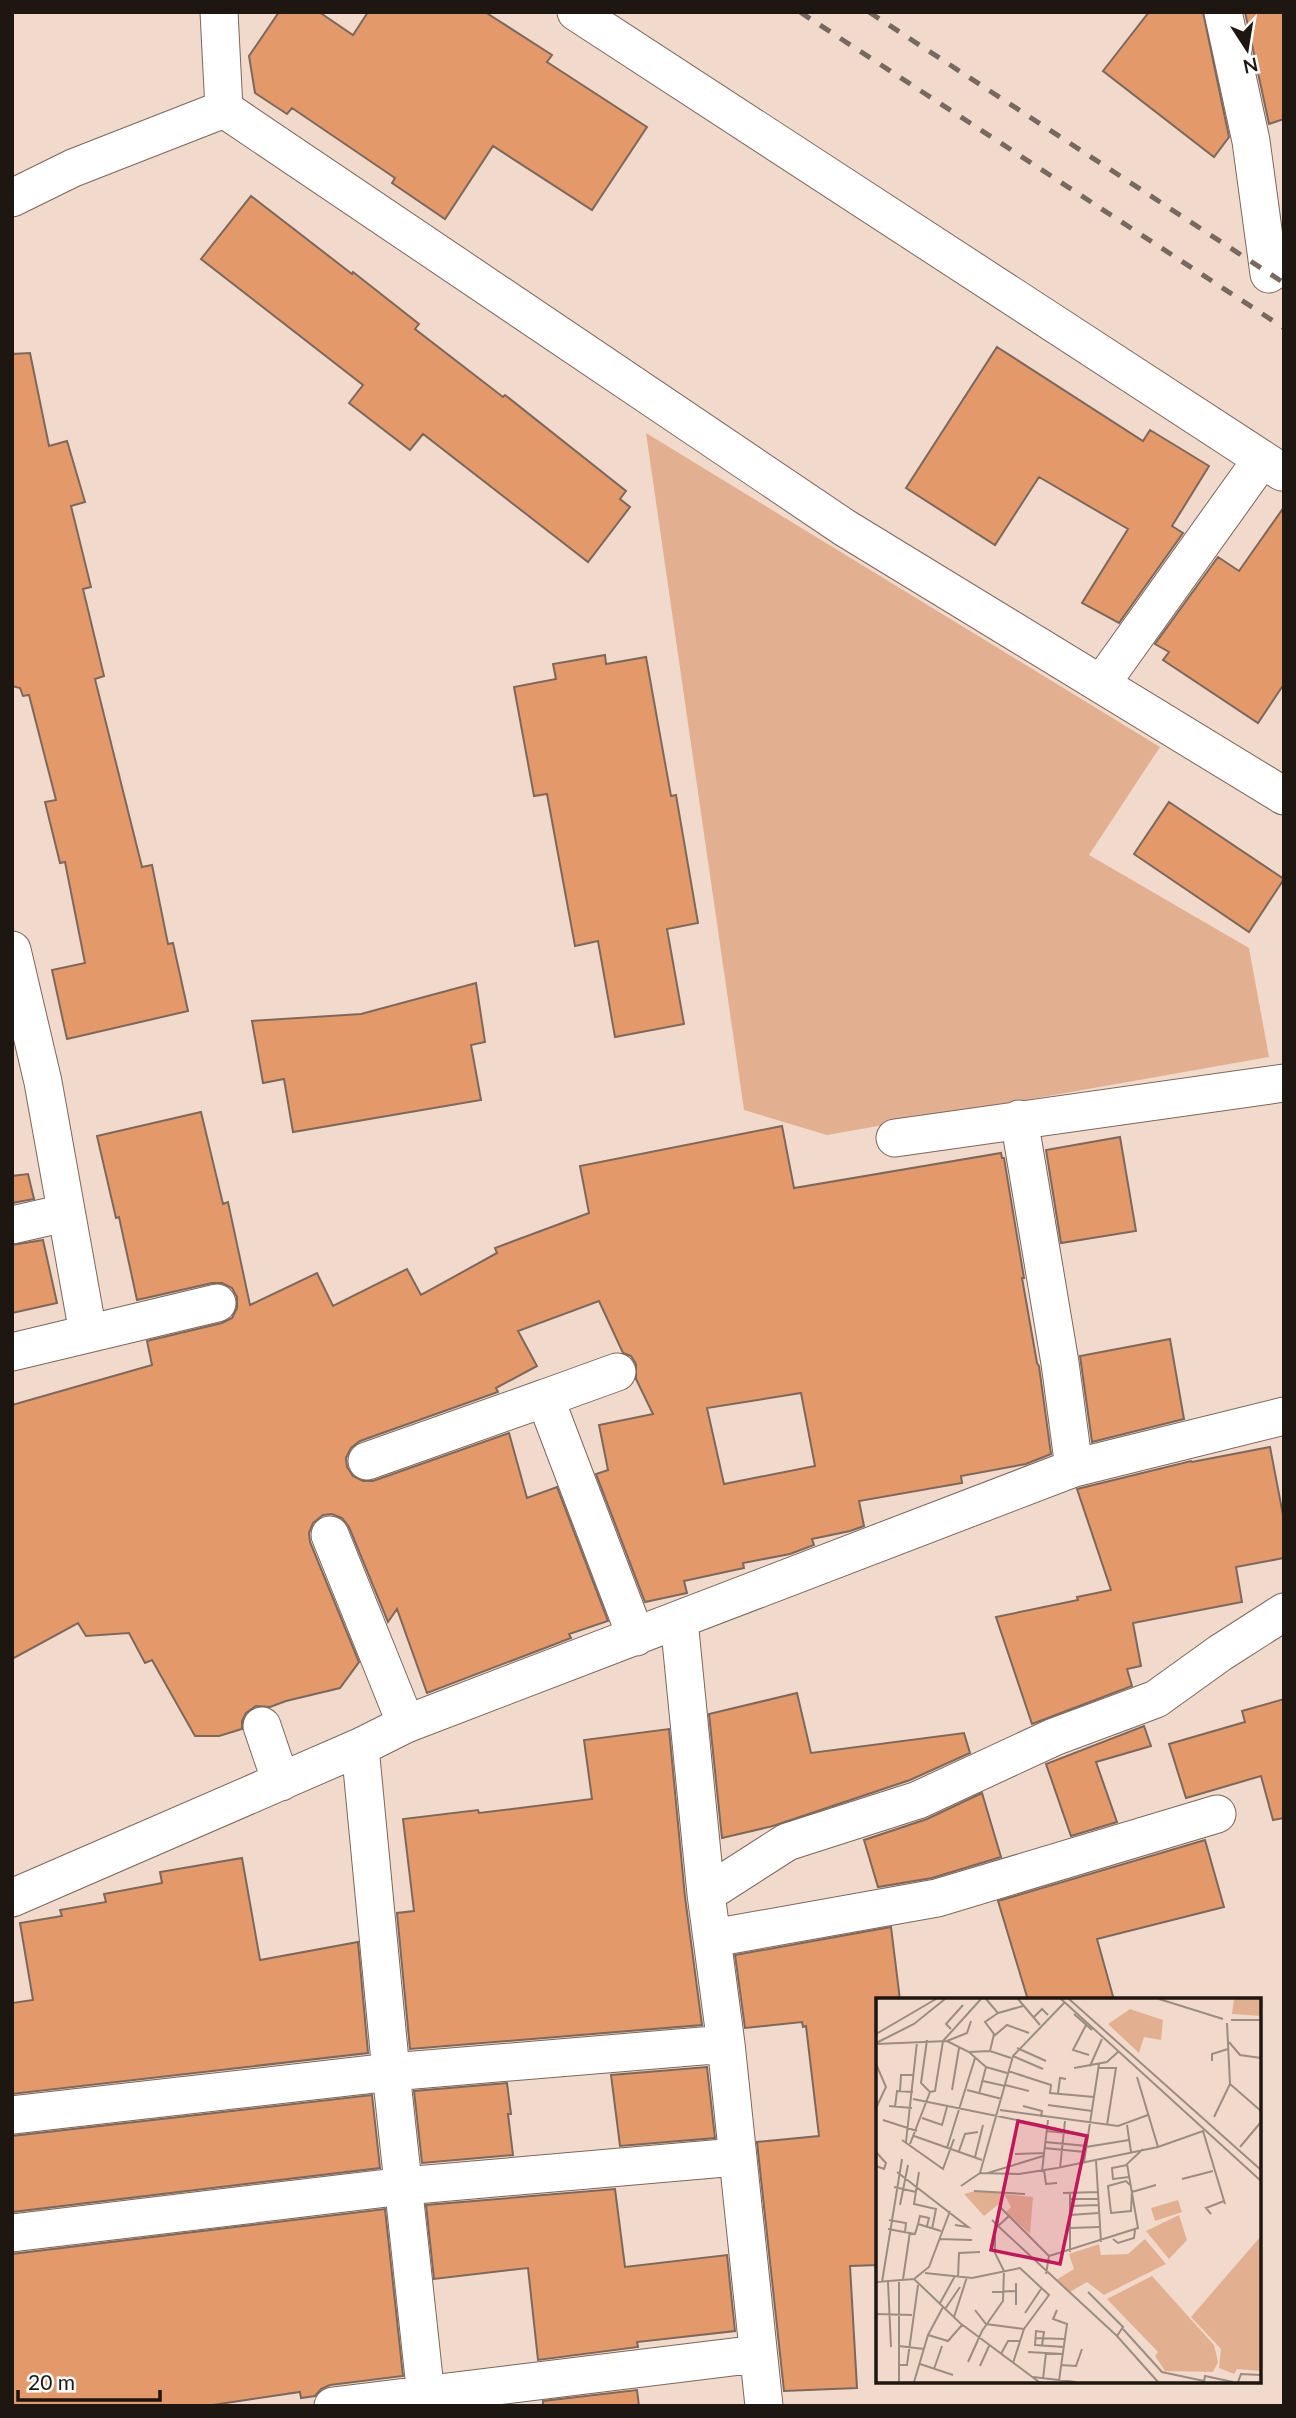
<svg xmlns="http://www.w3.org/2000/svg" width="1296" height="2418" viewBox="0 0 1296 2418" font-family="Lato,sans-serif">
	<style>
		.green { fill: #e2b091 }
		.building { fill: #e3996a; stroke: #7d685c; stroke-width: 2; fill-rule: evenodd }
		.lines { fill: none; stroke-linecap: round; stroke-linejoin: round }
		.street-casing { stroke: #7c675b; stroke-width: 39 }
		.street { stroke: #fff; stroke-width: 37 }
		.rail { stroke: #776960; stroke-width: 5; stroke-dasharray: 12 12; stroke-linecap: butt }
		.inset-road { fill: none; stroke: #9d8c81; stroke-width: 2 }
		.view { fill: #c2185b; fill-opacity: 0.15; stroke: #c2185b; stroke-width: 3.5 }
		.inset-edge { fill: none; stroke: #1e1611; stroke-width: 3.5 }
	</style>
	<rect width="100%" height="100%" fill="#f1dacb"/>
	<path class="green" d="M 646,433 L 1160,747 L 1089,855 L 1249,948 L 1269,1057 L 827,1135 L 744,1110 Z"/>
	<path class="building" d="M 279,12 L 319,12 L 353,35 L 368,12 L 485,12 L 552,55 L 547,62 L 647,127 L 592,210 L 493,146 L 445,219 L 392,183 L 395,178 L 292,108 L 287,114 L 255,93 L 249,56 Z
		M 1149,12 L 1203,12 L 1229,137 L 1214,157 L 1103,71 Z
		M 1245,12 L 1284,12 L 1284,119 L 1269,124 Z
		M 251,196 L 352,274 L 353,272 L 419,324 L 415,329 L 503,397 L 505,395 L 626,491 L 620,499 L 630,507 L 588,562 L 423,434 L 410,450 L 349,403 L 363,385 L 201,259 Z
		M 997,347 L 1143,441 L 1150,430 L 1209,466 L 1172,526 L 1183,533 L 1119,623 L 1082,603 L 1128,529 L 1039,477 L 995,545 L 906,488 Z
		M 30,353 L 49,446 L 67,441 L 85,502 L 71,506 L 91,587 L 83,589 L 104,676 L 95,679 L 142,867 L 152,865 L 168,944 L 173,943 L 188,1011 L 67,1039 L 52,970 L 85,963 L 65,862 L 60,863 L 45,802 L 56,800 L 29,695 L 23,696 L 20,688 L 12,686 L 12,354 Z
		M 1284,507 L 1284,684 L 1258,723 L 1163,660 L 1169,652 L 1155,644 L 1218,557 L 1239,571 Z
		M 605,655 L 606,664 L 646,657 L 671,796 L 676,795 L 698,923 L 667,929 L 684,1024 L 615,1037 L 598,941 L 575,946 L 547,794 L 534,796 L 514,687 L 556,679 L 553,664 Z
		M 1169,802 L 1284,879 L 1249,932 L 1134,854 Z
		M 476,983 L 485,1042 L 471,1045 L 481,1100 L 293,1132 L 284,1079 L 263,1083 L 252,1021 L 361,1014 Z
		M 201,1112 L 223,1204 L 228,1202 L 250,1305 L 317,1273 L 333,1306 L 407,1269 L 421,1295 L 497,1253 L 495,1248 L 589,1213 L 580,1166 L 782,1126 L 794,1188 L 1001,1153 L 1002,1158 L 1004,1158 L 1024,1278 L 1022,1278 L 1037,1363 L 1039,1366 L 1051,1454 L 1026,1464 L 961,1476 L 962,1483 L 859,1501 L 864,1526 L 850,1531 L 812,1539 L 814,1545 L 790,1554 L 743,1563 L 744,1568 L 684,1581 L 687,1593 L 645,1602 L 596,1474 L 608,1470 L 599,1425 L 653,1414 L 636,1379 L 636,1364 L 631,1356 L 623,1353 L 599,1301 L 518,1331 L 537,1366 L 496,1388 L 498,1392 L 360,1441 L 351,1448 L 346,1458 L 347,1467 L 353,1476 L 363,1481 L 373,1481 L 509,1433 L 527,1498 L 557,1487 L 608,1621 L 569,1634 L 571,1638 L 427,1693 L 397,1609 L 388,1622 L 349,1527 L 342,1518 L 332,1514 L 323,1515 L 313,1523 L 309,1533 L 310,1542 L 359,1662 L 340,1688 L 286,1701 L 270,1707 L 256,1706 L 246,1713 L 242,1721 L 242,1729 L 219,1736 L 195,1736 L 152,1660 L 145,1663 L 129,1633 L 86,1636 L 78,1623 L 12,1659 L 12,1405 L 152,1365 L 147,1341 L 222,1323 L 232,1318 L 237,1308 L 237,1297 L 232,1288 L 222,1283 L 212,1283 L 137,1300 L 119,1217 L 116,1218 L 97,1136 ZM 801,1393 L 815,1466 L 724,1484 L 707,1408 Z
		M 1120,1137 L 1136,1231 L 1061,1243 L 1046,1150 Z
		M 28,1174 L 34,1199 L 12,1203 L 12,1176 Z
		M 43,1240 L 57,1303 L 12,1313 L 12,1245 Z
		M 1170,1339 L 1184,1419 L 1092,1442 L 1080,1356 Z
		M 1270,1447 L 1284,1520 L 1284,1558 L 1236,1567 L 1242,1602 L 1133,1623 L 1141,1666 L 1127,1669 L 1132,1686 L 1032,1724 L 996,1617 L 1078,1600 L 1077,1597 L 1111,1590 L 1077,1489 L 1191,1461 L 1192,1462 Z
		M 797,1693 L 811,1753 L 964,1733 L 970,1753 L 910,1780 L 773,1826 L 722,1838 L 709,1714 Z
		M 1284,1699 L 1284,1818 L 1273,1820 L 1261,1776 L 1186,1798 L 1169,1744 L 1245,1722 L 1242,1711 Z
		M 1144,1726 L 1151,1746 L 1096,1762 L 1117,1822 L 1071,1836 L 1046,1764 Z
		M 669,1729 L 685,1897 L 702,2025 L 410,2049 L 397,1913 L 414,1911 L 403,1819 L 478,1810 L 479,1813 L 592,1799 L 584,1740 Z
		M 982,1793 L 1001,1857 L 932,1878 L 878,1887 L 864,1840 L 927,1819 Z
		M 1205,1840 L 1224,1907 L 1097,1939 L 1114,2000 L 1028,2000 L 998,1901 Z
		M 242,1858 L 260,1960 L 358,1942 L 368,2053 L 12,2094 L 12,2003 L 33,2000 L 20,1923 L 62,1916 L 60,1910 L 106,1902 L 104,1894 L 162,1883 L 160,1872 Z
		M 891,1927 L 900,2000 L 878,2000 L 878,2265 L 850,2266 L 857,2388 L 784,2391 L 757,2142 L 819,2136 L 806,2026 L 803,2027 L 802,2022 L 745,2028 L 735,1955 Z
		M 707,2067 L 715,2138 L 620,2146 L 611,2075 Z
		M 507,2083 L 511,2114 L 508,2114 L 513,2155 L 422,2163 L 414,2091 Z
		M 372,2095 L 380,2168 L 12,2212 L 12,2136 Z
		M 615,2189 L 625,2267 L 727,2255 L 735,2331 L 637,2342 L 638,2347 L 538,2360 L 528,2268 L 434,2279 L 426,2205 Z
		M 385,2209 L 403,2376 L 330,2385 L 321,2389 L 315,2396 L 301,2398 L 300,2392 L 206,2406 L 12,2406 L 12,2254 Z
		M 637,2390 L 639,2406 L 543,2406 L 543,2401 Z"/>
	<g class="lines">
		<defs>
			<path id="street" d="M 576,12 L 1262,459
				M 1223,12 L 1251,141 L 1269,274
				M 224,109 L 845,528 L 1284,796
				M 12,198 L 73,168 L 224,109 L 219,12
				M 1101,684 L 1262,459 L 1282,472
				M 12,950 L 43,1082 L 88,1333
				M 1019,1119 L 1060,1363 L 1074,1468
				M 895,1138 L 1284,1083
				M 12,1225 L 65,1213
				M 12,1352 L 217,1303
				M 545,1398 L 617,1372
				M 367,1461 L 545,1398 L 636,1637
				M 330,1535 L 406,1724
				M 679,1620 L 706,1894 L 726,2044 L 764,2406
				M 262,1726 L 281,1782
				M 360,1747 L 391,2072 L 427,2406
				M 706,1894 L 787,1842 L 918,1800 L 1054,1737 L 1156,1699 L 1220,1653 L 1284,1612
				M 12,1898 L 360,1747 L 406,1724 L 1074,1468 L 1284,1416
				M 713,1938 L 937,1898 L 1217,1814
				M 12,2115 L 391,2072 L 726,2044
				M 12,2233 L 404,2186 L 736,2157
				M 333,2406 L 757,2354"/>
		</defs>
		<use href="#street" class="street-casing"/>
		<use href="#street" class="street"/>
		<path class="rail" d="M 800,12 L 1284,328
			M 869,12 L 1284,283"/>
	</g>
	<g transform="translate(876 1998)">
		<rect width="385" height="385" fill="#f1dacb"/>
		<path d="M 358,1 L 385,1 L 385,18 L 356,16 ZM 254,11 L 287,22 L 285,42 L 268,39 L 263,55 L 232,26 ZM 99,193 L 125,195 L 123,206 L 108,218 L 88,196 ZM 128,196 L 157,199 L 154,236 L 130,214 L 135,209 ZM 302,202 L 306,214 L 279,223 L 275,210 ZM 303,217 L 311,242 L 293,261 L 270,233 ZM 385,238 L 385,373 L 361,371 L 358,376 L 343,370 L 345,351 L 315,319 ZM 269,241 L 290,266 L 228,297 L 211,284 L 194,294 L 180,282 L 198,271 L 193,256 L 223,246 L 225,257 L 252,256 ZM 276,278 L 338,347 L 342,364 L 337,374 L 289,373 L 279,358 L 282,354 L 231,301 Z" fill="#e2b091"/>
		<path class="inset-road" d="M 110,1 L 122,15 L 147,8M 142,1 L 164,27M 185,1 L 385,183M 193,1 L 385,172M 283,1 L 347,21M 198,16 L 216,32M 157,20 L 166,11 L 172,17M 355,22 L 385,22M 210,27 L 197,52 L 213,57M 75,31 L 70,26 L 87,7M 0,36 L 60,1M 118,38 L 131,27 L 153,35M 71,43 L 91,35 L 95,23M 353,44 L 364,57 L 385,60M 0,45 L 38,26 L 69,1M 0,46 L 71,43 L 93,54 L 110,69 L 131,75M 141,50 L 170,63M 114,53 L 118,36 L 109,24 L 122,15M 93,54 L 114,53 L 135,60M 137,58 L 167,71M 336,63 L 336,56 L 352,51M 0,66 L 10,89 L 0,110M 214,68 L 226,41M 198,70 L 231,64 L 243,53M 223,70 L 240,70 L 231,127M 132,73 L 175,87 L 174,95 L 218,99M 261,79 L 282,149M 107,83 L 129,88M 354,86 L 385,113M 129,87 L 153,93M 76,92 L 83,50M 91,92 L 126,101M 24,93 L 25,77 L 38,77M 54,94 L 59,93 L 67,43 L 105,1M 182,95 L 184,80 L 190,81M 103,96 L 110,69M 37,101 L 170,128M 172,107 L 216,113M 13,108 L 36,110M 147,108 L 166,113 L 165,119M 19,109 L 21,93 L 37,94M 124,112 L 242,128 L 272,117M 338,119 L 354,86 L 351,25M 46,120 L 66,127 L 71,109M 7,122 L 41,133M 251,127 L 255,154M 170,133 L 212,137M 38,138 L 106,162M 26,142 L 67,171 L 78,141M 30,144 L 41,44M 169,144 L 211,148M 34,146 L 54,94 L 45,85 L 51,42M 210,149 L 253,142M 364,149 L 385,124M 71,150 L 99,60M 168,150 L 209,154M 83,153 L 89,136 L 102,134M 0,154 L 10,165 L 8,171 L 0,168M 139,156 L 168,155M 99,159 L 107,127M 220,162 L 225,244M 208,164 L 223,66M 251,167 L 236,170 L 237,181 L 253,179M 184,170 L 189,123M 168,172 L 170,186 L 181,185M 166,173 L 172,122M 21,174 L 92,229 L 79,227M 43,174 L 38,206 L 60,211 L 56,231M 104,175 L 143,176 L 181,170 L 282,149 L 327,133 L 349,206M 112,175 L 167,158M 306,181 L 337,173M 85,188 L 104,175 L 137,58 L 188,5M 255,188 L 250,183 L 232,188 L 235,215 L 255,213 L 256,192M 18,189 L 40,194M 98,193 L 149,196M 256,194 L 280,187M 187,195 L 222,194M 194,195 L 194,254M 194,201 L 222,201M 24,207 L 32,167M 123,208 L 173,258M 193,208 L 222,207M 335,216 L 330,210 L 348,203M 194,217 L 222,215M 13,222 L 30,225 L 29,234M 116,222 L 122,228 L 133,218M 42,226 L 44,218 L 53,220 L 51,228M 122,228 L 241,338 L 282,384M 194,230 L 223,229M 12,231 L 39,236 L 42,226 L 65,233M 63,241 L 96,242M 237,241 L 242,245 L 258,240 L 259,232M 49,275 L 96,280 L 144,270 L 173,297 L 148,331 L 137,365M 170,276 L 173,258 L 262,230 L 251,166 L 267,151M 82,279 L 83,255 L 104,254M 27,281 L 34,234M 38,281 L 53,269 L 74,213M 0,284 L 38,281 L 84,325 L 163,384M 6,284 L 26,161M 12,284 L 15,349M 23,284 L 23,384M 140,285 L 140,307M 116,294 L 140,293M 212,294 L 247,329 L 241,338M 64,305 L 79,278M 69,311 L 84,289M 99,312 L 110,326 L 148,331M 181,312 L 177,321 L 191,326 L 183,383M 149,315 L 165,291M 0,316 L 36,317M 78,319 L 91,279M 247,331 L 286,374 L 328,383M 52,337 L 72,343 L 86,327M 160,340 L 189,341M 166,347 L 168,334 L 160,333 L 159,347 L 188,349M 23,348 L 48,351M 152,354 L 187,356M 125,356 L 132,343 L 144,343M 92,364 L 106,333 L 127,303 L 128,273 L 119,255 L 119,238M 44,366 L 77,377M 23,367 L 31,367 L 42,287M 185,367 L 200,368 L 206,351M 104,368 L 113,348M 58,371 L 66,348M 157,379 L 200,384M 167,381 L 170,355M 38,384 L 52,337 L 67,309M 328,384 L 329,378 L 357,384M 362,384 L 365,376 L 385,377"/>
		<path class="view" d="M 142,123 L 211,138 L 184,266 L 115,252 Z"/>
		<rect width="385" height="385" class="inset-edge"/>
	</g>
	<rect width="1296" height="2418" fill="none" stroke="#1e1611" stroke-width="28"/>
	<g transform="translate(1247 49) rotate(168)" stroke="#ffffff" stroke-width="5" paint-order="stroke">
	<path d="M0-5L12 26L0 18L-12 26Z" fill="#1e1611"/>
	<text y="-10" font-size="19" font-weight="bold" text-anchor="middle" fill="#1e1611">N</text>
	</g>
	<path d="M18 2390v10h142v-10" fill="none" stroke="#1e1611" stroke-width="3.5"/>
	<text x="28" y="2390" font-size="21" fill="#1e1611" stroke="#ffffff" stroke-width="5" paint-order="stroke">20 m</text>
</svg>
